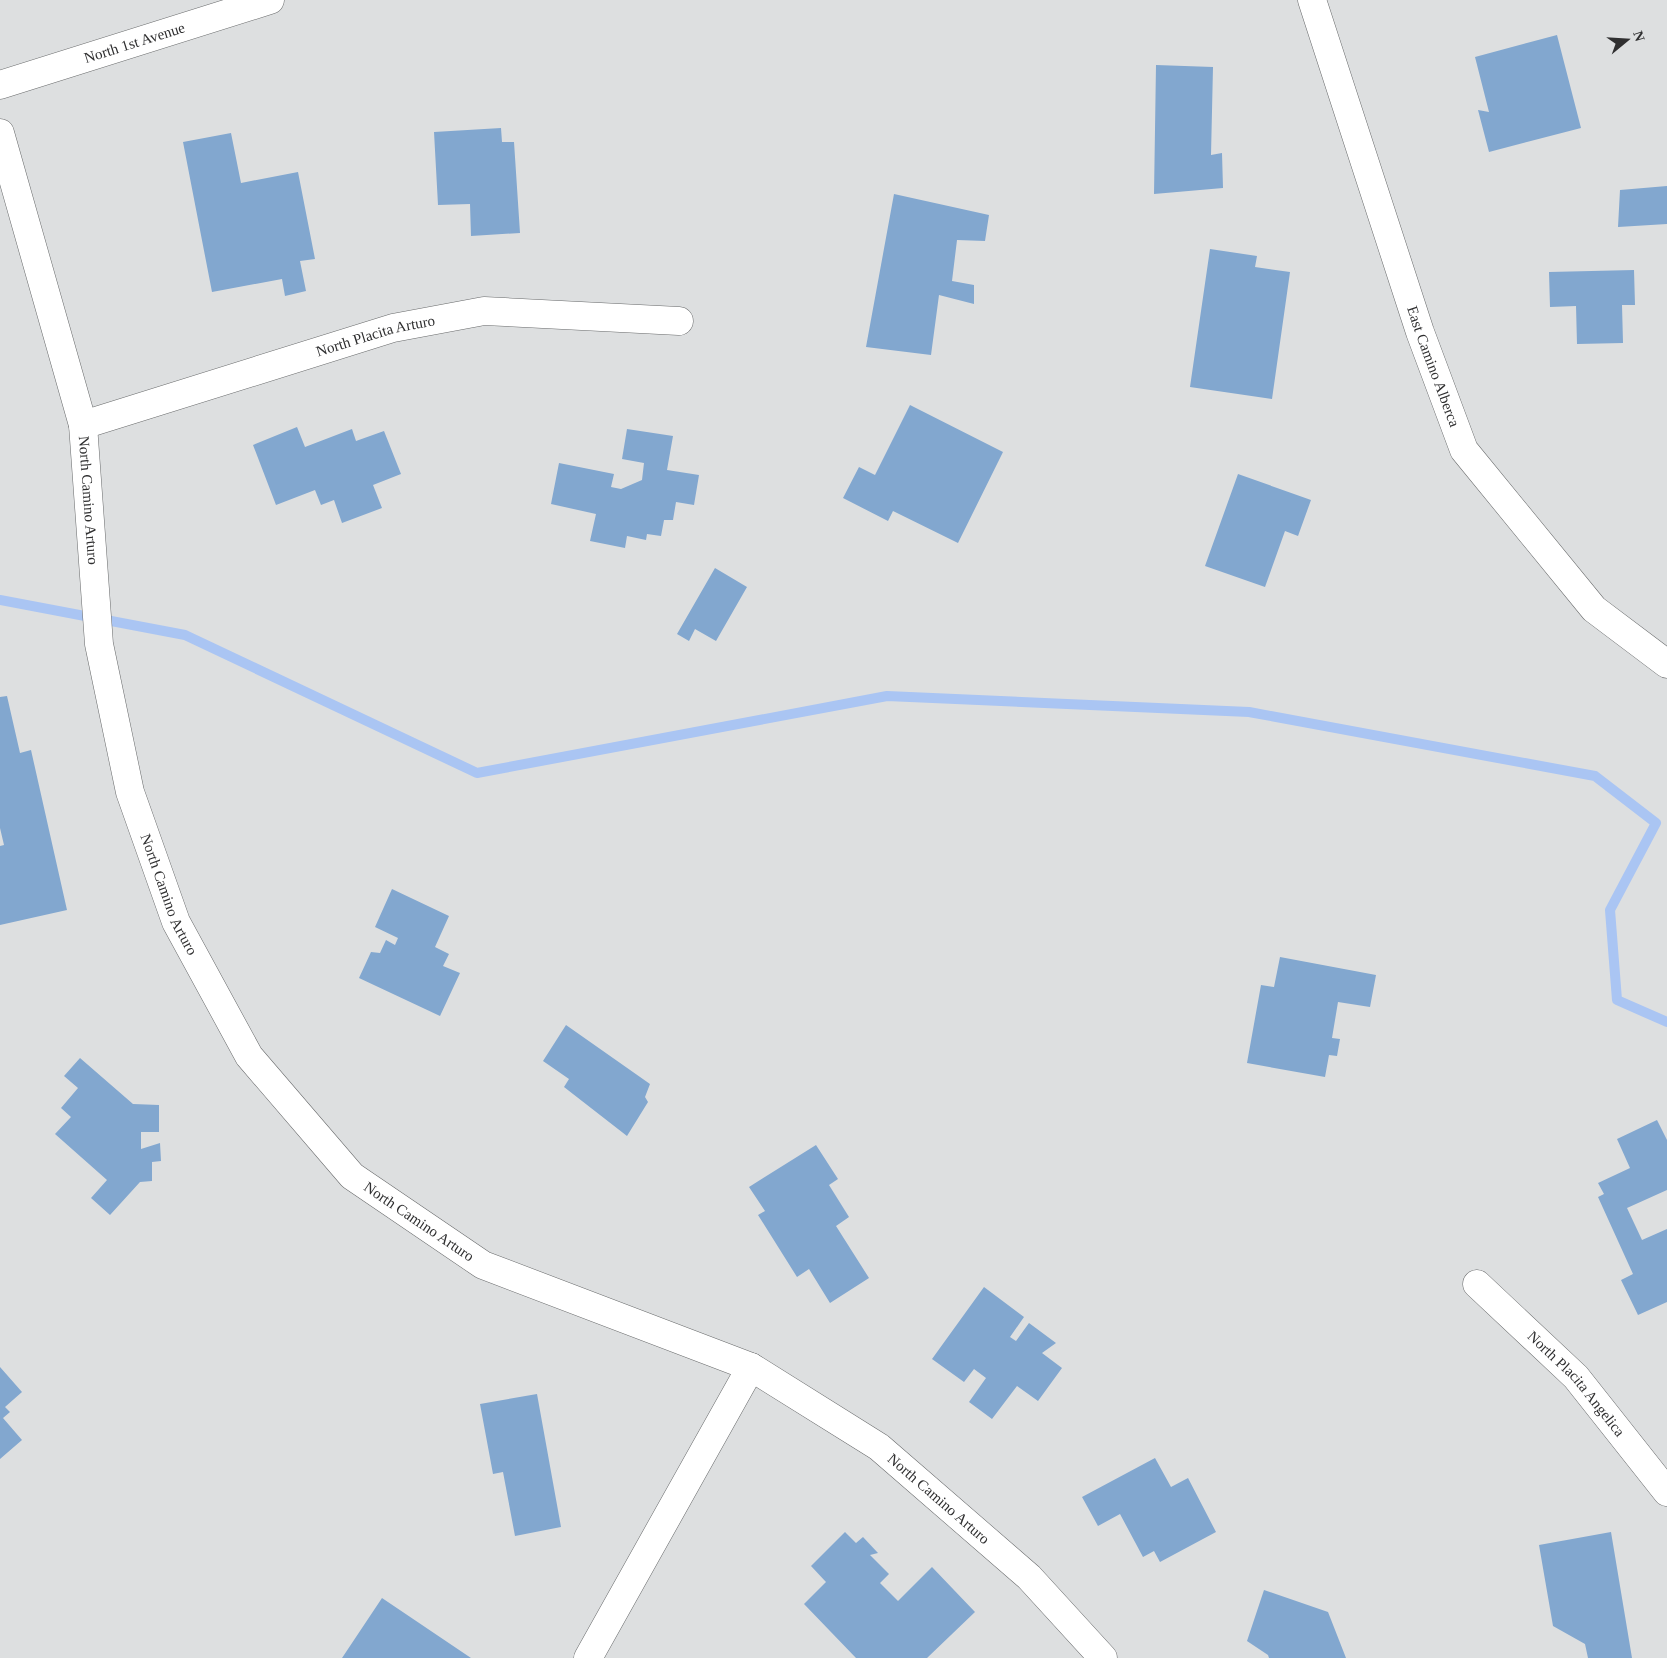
<svg xmlns="http://www.w3.org/2000/svg" width="1667" height="1658" viewBox="0 0 1667 1658" font-family="'Times New Roman',serif">
	<style>
		.lines { fill: none; stroke-linecap: round; stroke-linejoin: round }
		.stream { stroke: #aac5f3; stroke-width: 10 }
		.building { fill: #82a7cf }
		.minor-casing { stroke: #686a6b; stroke-width: 29 }
		.major-casing { stroke: #686a6b; stroke-width: 29 }
		.minor { stroke: #fff; stroke-width: 28 }
		.major { stroke: #fff; stroke-width: 28 }
		.labels { text-anchor: middle; stroke-width: 5; stroke-linejoin: round; paint-order: stroke }
		.street-label { font-size: 15px; fill: #2f2f30; stroke: #dddfe0 }
	</style>
	<rect width="100%" height="100%" fill="#dddfe0"/>
	<g class="lines">
		<path class="stream" d="M 0,600 L 185,635 L 477,773 L 887,696 L 1249,712 L 1595,776 L 1656,823 L 1610,910 L 1617,1000 L 1667,1022"/>
	</g>
	<path class="building" d="M 1557,35 L 1581,128 L 1489,152 L 1478,110 L 1489,112 L 1475,57 Z
		M 1156,65 L 1213,67 L 1211,155 L 1222,153 L 1223,188 L 1154,194 Z
		M 501,128 L 502,142 L 514,142 L 520,233 L 471,236 L 470,204 L 438,205 L 434,132 Z
		M 231,133 L 241,183 L 298,172 L 315,259 L 300,261 L 306,291 L 285,296 L 282,279 L 212,292 L 183,142 Z
		M 1667,186 L 1667,224 L 1618,227 L 1620,190 Z
		M 894,194 L 989,215 L 985,241 L 957,240 L 952,281 L 974,285 L 974,304 L 939,295 L 931,355 L 866,347 Z
		M 1210,249 L 1257,256 L 1255,267 L 1290,272 L 1272,399 L 1190,387 Z
		M 1634,270 L 1635,305 L 1622,305 L 1623,343 L 1577,344 L 1576,306 L 1550,307 L 1549,272 Z
		M 910,405 L 1003,452 L 958,543 L 893,511 L 888,521 L 843,498 L 859,467 L 875,475 Z
		M 297,427 L 305,447 L 352,429 L 356,441 L 384,431 L 401,474 L 373,485 L 382,508 L 342,523 L 334,500 L 321,505 L 315,490 L 276,505 L 253,445 Z
		M 627,429 L 673,436 L 667,470 L 699,475 L 694,505 L 676,502 L 673,520 L 664,520 L 661,536 L 647,534 L 646,540 L 627,536 L 625,548 L 590,541 L 596,514 L 551,504 L 559,463 L 614,474 L 611,487 L 621,489 L 642,480 L 644,463 L 622,459 Z
		M 1238,474 L 1311,500 L 1298,536 L 1285,531 L 1265,587 L 1205,566 Z
		M 715,568 L 747,587 L 716,641 L 695,629 L 689,641 L 677,634 Z
		M 7,696 L 20,753 L 31,750 L 67,910 L 0,925 L 0,846 L 4,845 L 0,828 L 0,697 Z
		M 392,889 L 449,916 L 435,947 L 449,954 L 443,966 L 460,973 L 440,1016 L 359,978 L 371,952 L 380,953 L 386,940 L 395,945 L 398,938 L 375,927 Z
		M 1280,957 L 1376,975 L 1370,1007 L 1338,1002 L 1332,1038 L 1340,1039 L 1337,1056 L 1329,1055 L 1325,1077 L 1247,1063 L 1261,985 L 1274,987 Z
		M 566,1025 L 650,1084 L 645,1097 L 648,1102 L 627,1136 L 564,1087 L 569,1079 L 543,1061 Z
		M 80,1058 L 133,1104 L 159,1105 L 159,1132 L 141,1132 L 141,1149 L 160,1143 L 161,1161 L 152,1162 L 152,1181 L 140,1182 L 110,1215 L 91,1198 L 107,1180 L 55,1134 L 71,1117 L 61,1108 L 78,1088 L 64,1076 Z
		M 1657,1120 L 1667,1140 L 1667,1190 L 1627,1208 L 1642,1240 L 1667,1229 L 1667,1302 L 1638,1315 L 1621,1280 L 1633,1274 L 1598,1197 L 1604,1194 L 1598,1183 L 1630,1168 L 1617,1139 Z
		M 816,1145 L 838,1179 L 829,1185 L 849,1217 L 836,1226 L 869,1278 L 830,1303 L 809,1269 L 797,1277 L 758,1215 L 765,1211 L 749,1187 Z
		M 984,1287 L 1024,1317 L 1010,1337 L 1016,1341 L 1029,1323 L 1056,1343 L 1042,1353 L 1062,1368 L 1038,1401 L 1017,1386 L 992,1419 L 969,1402 L 986,1378 L 974,1369 L 964,1382 L 932,1359 Z
		M 0,1367 L 22,1392 L 5,1407 L 10,1412 L 3,1418 L 22,1440 L 0,1459 Z
		M 537,1394 L 561,1527 L 515,1536 L 503,1472 L 493,1474 L 480,1404 Z
		M 1155,1458 L 1171,1487 L 1188,1478 L 1216,1532 L 1160,1562 L 1154,1551 L 1143,1557 L 1120,1514 L 1098,1526 L 1082,1497 Z
		M 845,1532 L 856,1543 L 863,1537 L 878,1553 L 870,1555 L 889,1574 L 880,1583 L 898,1601 L 932,1567 L 975,1612 L 927,1658 L 856,1658 L 804,1604 L 826,1582 L 811,1566 Z
		M 1611,1532 L 1632,1658 L 1588,1658 L 1585,1644 L 1553,1626 L 1539,1545 Z
		M 1264,1590 L 1328,1612 L 1346,1658 L 1269,1658 L 1268,1655 L 1247,1641 Z
		M 382,1598 L 471,1658 L 342,1658 Z"/>
	<g class="lines">
		<defs>
			<g id="minor">
				<path id="s1" d="M 1312,0 L 1420,332 L 1464,450 L 1594,609 L 1667,664"/>
				<path id="s2" d="M 0,133 L 83,425 L 99,644 L 130,792 L 176,922 L 249,1056 L 352,1176 L 483,1265 L 751,1367 L 879,1447 L 1029,1577 L 1103,1658"/>
				<path id="s3" d="M 83,425 L 393,328 L 484,311 L 679,321"/>
				<path id="s4" d="M 1477,1284 L 1576,1377 L 1667,1492"/>
				<path d="M 588,1658 L 751,1367"/>
			</g>
			<g id="major">
				<path id="s5" d="M 0,85 L 270,0"/>
			</g>
		</defs>
		<use href="#minor" class="minor-casing"/>
		<use href="#major" class="major-casing"/>
		<use href="#minor" class="minor"/>
		<use href="#major" class="major"/>
	</g>
	<g class="labels">
		<g class="street-label">
			<text dy="5" stroke="none"><textPath href="#s5" startOffset="141">North 1st Avenue</textPath></text>
			<text dy="5" stroke="none"><textPath href="#s3" startOffset="306">North Placita Arturo</textPath></text>
			<text dy="5" stroke="none"><textPath href="#s1" startOffset="386">East Camino Alberca</textPath></text>
			<text dy="5" stroke="none"><textPath href="#s2" startOffset="379">North Camino Arturo</textPath></text>
			<text dy="5" stroke="none"><textPath href="#s2" startOffset="784">North Camino Arturo</textPath></text>
			<text dy="5" stroke="none"><textPath href="#s2" startOffset="1204">North Camino Arturo</textPath></text>
			<text dy="5" stroke="none"><textPath href="#s4" startOffset="141">North Placita Angelica</textPath></text>
			<text dy="5" stroke="none"><textPath href="#s2" startOffset="1798">North Camino Arturo</textPath></text>
		</g>
	</g>
	<g transform="translate(1627 40) rotate(72)" stroke="#dddfe0" stroke-width="4" paint-order="stroke">
	<path d="M0-4L9 19L0 12L-9 19Z" fill="#2f2f30"/>
	<text y="-8" font-size="14" font-weight="bold" text-anchor="middle" fill="#2f2f30">N</text>
	</g>
</svg>
